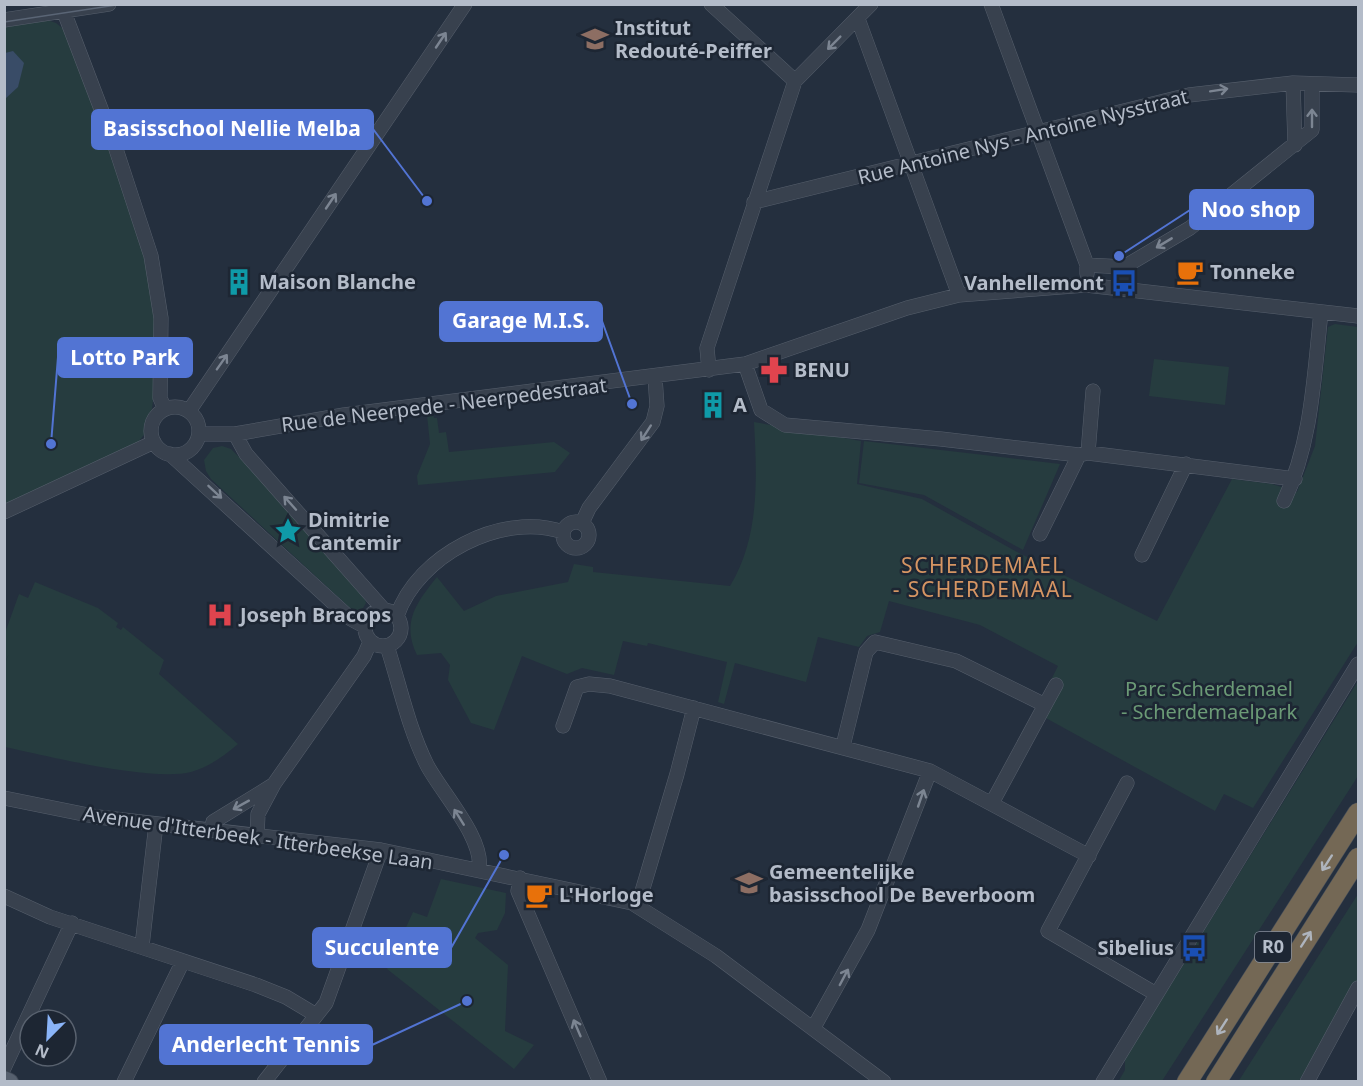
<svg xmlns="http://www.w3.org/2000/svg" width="1363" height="1086" viewBox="0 0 1363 1086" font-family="'Noto Sans',sans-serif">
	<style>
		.green { fill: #263c3f }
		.water { fill: #394c67 }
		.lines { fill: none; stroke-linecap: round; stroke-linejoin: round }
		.minor-casing { stroke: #565f6c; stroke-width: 15 }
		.major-casing { stroke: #414a57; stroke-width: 18 }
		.highway-casing { stroke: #434c59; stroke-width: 21 }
		.minor { stroke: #38414e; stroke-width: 14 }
		.major { stroke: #56606e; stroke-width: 16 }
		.highway { stroke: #746855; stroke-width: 20 }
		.tram { stroke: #5a6575; stroke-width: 1.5 }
		.oneway { stroke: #7c8592 }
		.oneway2 { stroke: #aeb4bd }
		.labels { text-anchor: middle; stroke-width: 5; stroke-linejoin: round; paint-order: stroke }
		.shield { fill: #1d2633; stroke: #878f9c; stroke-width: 1.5 }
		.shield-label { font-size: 18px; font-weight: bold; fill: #b4bcc9 }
		.poi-label { font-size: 20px; font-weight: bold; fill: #b4bcc9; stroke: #1d2633; text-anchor: start }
		.street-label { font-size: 20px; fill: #b4bcc9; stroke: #1d2633 }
		.park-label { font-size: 20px; fill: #6b9a76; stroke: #1d2633 }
		.neighbourhood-label { font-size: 21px; letter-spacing: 1.5px; fill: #d59563; stroke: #1d2633 }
		.leader { fill: none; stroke: #5274d3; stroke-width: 2 }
		.callout-dot { fill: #5274d3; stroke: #1d2633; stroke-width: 2 }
		.callout { fill: #5274d3; stroke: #5274d3; stroke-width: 2 }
		.callout-label { font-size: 21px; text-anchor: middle; font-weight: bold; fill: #fff }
	</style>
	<rect width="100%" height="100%" fill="#242f3e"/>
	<path class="green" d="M 44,19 L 56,23 L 66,31 L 143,243 L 154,302 L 155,383 L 152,409 L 147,431 L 135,446 L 5,506 L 5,24 Z
		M 1335,324 L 1358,327 L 1358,642 L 1253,808 L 1224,794 L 1215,811 L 1044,717 L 1061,686 L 1051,680 L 1058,666 L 980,625 L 889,601 L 880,632 L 867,636 L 859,647 L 818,637 L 806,682 L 735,663 L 724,704 L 718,702 L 727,662 L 648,643 L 647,646 L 623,641 L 614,675 L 582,668 L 567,674 L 522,656 L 494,730 L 471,723 L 448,680 L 450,665 L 441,653 L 417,655 C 401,622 417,602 437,577 L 464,611 L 496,596 L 568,582 L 574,564 L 593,567 L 593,572 L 730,586 C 760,537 757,477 754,422 L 861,441 L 857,484 L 922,499 L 1019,553 L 1157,621 L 1232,479 L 1272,484 L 1297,492 L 1315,446 L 1328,327 Z
		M 1154,359 L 1229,367 L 1225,405 L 1149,396 Z
		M 433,414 L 434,418 L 437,418 L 439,433 L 446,432 L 449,452 L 554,442 L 570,453 L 555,472 L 418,485 L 417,476 L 430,444 L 427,415 Z
		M 864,441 L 1060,464 L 1023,550 L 924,495 L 859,483 Z
		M 222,446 L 231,449 L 242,460 L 364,596 L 366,603 L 363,608 L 358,611 L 350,608 L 211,479 L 206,471 L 204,460 L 213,448 Z
		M 35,582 L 98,608 L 118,623 L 116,627 L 121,630 L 123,627 L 164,660 L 159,674 L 238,744 C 224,756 209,767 191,772 C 152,782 47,756 5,747 L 4,665 L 9,654 L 5,662 L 5,633 L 19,594 L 28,598 Z
		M 1358,681 L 1358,776 L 1162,1081 L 1118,1082 L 1125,1070 L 1125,1059 Z
		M 441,879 L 506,893 L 505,913 L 497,930 L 478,933 L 475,938 L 508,965 L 505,1031 L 534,1045 L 514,1069 L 387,969 L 413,912 L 427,917 Z
		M 1358,894 L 1358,981 L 1299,1081 L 1238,1082 Z"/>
	<path class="water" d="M 13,51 L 24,63 L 18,87 L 5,99 L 5,53 Z"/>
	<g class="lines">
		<defs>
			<path id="minor" d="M 61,4 L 114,143 L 151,256 L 161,318 L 160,398 L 165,409
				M 711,4 L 795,81
				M 991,4 L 1087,265 L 1087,274
				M 858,19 L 959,295
				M 4,20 L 109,4
				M 1293,83 L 1295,145
				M 754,202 L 1189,95 L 1293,83 L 1358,85
				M 1087,265 L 1124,267 L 1190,228 L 1312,130 L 1312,84
				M 745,364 L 761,410 L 785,425 L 941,439 L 1079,455 L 1088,453 L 1295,479
				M 709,370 L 707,348 L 795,81 L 871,4
				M151 431a24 24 0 1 1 48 0a24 24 0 1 1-48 0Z
				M 189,411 L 465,4
				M 199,434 L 235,434 L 344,415 L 745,364 L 907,308 L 959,295 L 1086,285 L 1358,316
				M 235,434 L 246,454 L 384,610
				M 1088,453 L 1093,391
				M 170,454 L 351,619 L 364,626
				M 1284,501 C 1312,442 1314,376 1321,312
				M 4,512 L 154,442
				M563 535a13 13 0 1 1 26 0a13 13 0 1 1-26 0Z
				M 582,523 L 589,508 L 653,422 L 657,406 L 655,377
				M 1040,534 L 1079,455
				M 1142,555 L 1186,464
				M365 628a18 18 0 1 1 36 0a18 18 0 1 1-36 0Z
				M 397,616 C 417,556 502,511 563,532
				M 387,646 C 400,686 408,727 427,765 C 441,792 485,839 479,870
				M 1045,705 L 1056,685
				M 563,726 L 577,687 L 589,684 L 610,686 L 930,771 L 1089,856
				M 843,746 L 866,652 L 875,642 L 956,661 L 1045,705 L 992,803
				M 1127,783 L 1048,931 L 1156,994
				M 4,798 L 98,817 L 381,850 L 632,903 L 716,956 L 884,1082
				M 212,829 L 213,822 L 273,785
				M 257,835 L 258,814 L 274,784 L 364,656 L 370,642
				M 520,878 L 518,891 L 600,1082
				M 4,896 L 50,917 L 256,985 L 286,997 L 316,1015
				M 638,905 L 677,774 L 694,708
				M 142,946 L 156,824
				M 814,1027 L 868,930 L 930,771
				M 4,1068 L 72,923
				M 124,1082 L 183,961
				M 264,1082 L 326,1003 L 381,850
				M 1103,1082 L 1358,664
				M 1307,1082 L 1358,988"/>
			<path id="major" d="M 4,1079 L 10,1082"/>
			<path id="highway" d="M 1187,1082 L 1358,813
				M 1216,1082 L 1358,858"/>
		</defs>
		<use href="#minor" class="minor-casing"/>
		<use href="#major" class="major-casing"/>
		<use href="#highway" class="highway-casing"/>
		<use href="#minor" class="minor"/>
		<use href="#major" class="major"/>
		<use href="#highway" class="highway"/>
		<path class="tram" d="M 4,22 L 123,4"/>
	</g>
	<defs><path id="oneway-shaft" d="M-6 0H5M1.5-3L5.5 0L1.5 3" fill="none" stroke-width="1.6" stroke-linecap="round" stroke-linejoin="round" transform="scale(1.5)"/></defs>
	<g class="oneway">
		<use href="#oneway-shaft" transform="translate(441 40) rotate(-56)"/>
		<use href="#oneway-shaft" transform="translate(834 43) rotate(135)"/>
		<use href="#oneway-shaft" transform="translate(1219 90) rotate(-9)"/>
		<use href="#oneway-shaft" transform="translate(1312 118) rotate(-90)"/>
		<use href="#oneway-shaft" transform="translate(331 201) rotate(-56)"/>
		<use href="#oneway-shaft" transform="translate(1164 243) rotate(149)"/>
		<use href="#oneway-shaft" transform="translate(222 362) rotate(-55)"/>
		<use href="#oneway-shaft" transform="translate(646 433) rotate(123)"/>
		<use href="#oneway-shaft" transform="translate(215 492) rotate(43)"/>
		<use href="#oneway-shaft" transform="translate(290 503) rotate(-132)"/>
		<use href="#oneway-shaft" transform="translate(921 798) rotate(-71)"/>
		<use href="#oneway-shaft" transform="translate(241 805) rotate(151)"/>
		<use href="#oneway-shaft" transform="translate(459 817) rotate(-122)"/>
		<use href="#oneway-shaft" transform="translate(844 977) rotate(-62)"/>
		<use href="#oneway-shaft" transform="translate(577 1028) rotate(-113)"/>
	</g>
	<g class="oneway2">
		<use href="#oneway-shaft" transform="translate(1327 863) rotate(123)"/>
		<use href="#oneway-shaft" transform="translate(1306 939) rotate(-57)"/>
		<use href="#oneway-shaft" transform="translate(1222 1027) rotate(123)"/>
	</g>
	<defs>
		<symbol id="school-bare" viewBox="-9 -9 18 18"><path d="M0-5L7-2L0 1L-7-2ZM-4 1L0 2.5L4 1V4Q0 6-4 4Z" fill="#8d6e63" stroke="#1d2633" stroke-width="2.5" paint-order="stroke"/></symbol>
		<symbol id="cafe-bare" viewBox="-9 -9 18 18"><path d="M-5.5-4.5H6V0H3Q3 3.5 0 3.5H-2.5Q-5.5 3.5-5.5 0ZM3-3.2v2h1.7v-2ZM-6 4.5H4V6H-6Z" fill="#e8710a" stroke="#1d2633" stroke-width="2.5" paint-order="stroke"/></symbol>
		<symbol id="building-bare" viewBox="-9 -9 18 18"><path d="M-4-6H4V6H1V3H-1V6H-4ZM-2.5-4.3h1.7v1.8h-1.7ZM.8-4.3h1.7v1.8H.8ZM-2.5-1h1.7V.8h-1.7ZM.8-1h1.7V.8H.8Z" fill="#0f9aa8" stroke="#1d2633" stroke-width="2.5" paint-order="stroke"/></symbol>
		<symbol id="bus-bare" viewBox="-9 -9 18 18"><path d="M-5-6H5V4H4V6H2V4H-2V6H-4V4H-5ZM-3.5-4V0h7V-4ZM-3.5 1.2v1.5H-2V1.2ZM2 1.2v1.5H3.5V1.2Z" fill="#1a4fb4" stroke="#1d2633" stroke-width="2.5" paint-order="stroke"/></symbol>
		<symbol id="pharmacy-bare" viewBox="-9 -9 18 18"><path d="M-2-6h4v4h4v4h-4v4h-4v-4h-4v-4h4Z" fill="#e0444e" stroke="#1d2633" stroke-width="2.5" paint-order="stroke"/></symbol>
		<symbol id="sight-bare" viewBox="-9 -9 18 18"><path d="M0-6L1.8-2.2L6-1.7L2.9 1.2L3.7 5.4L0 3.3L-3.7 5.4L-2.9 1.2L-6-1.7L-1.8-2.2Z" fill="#0f9aa8" stroke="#1d2633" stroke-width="2.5" paint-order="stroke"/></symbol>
		<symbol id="hospital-bare" viewBox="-9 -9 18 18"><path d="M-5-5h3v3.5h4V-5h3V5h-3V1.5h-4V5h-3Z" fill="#e0444e" stroke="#1d2633" stroke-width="2.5" paint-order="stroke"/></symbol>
	</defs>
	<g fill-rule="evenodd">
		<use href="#school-bare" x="576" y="20" width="38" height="38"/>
		<use href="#cafe-bare" x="1171" y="253" width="38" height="38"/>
		<use href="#building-bare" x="220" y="263" width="38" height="38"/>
		<use href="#bus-bare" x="1105" y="264" width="38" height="38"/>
		<use href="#pharmacy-bare" x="755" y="351" width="38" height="38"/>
		<use href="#building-bare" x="694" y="386" width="38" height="38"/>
		<use href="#sight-bare" x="269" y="512" width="38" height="38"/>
		<use href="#hospital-bare" x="201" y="596" width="38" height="38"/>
		<use href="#school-bare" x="730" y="864" width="38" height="38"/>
		<use href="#cafe-bare" x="520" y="876" width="38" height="38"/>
		<use href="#bus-bare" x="1175" y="929" width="38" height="38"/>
	</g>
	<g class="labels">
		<rect class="shield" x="1255" y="932" width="36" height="30" rx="4.5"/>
		<g class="shield-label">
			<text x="1273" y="953">R0</text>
		</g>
		<g class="poi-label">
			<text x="615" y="35">Institut<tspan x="615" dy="23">Redouté-Peiffer</tspan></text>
			<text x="1210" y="279">Tonneke</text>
			<text x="259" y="289">Maison Blanche</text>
			<text x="1104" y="290" text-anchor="end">Vanhellemont</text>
			<text x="794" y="377">BENU</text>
			<text x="733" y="412">A</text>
			<text x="308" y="527">Dimitrie<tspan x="308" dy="23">Cantemir</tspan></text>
			<text x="240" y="622">Joseph Bracops</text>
			<text x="769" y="879">Gemeentelijke<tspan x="769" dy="23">basisschool De Beverboom</tspan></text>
			<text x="559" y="902">L'Horloge</text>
			<text x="1174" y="955" text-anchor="end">Sibelius</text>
		</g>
		<g class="street-label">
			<text transform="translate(1023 137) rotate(-14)" y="7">Rue Antoine Nys - Antoine Nysstraat</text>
			<text transform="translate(444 405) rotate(-7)" y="7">Rue de Neerpede - Neerpedestraat</text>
			<text transform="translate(258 838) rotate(8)" y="7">Avenue d'Itterbeek - Itterbeekse Laan</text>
		</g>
		<g class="park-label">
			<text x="1209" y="696">Parc Scherdemael<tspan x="1209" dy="23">- Scherdemaelpark</tspan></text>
		</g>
		<g class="neighbourhood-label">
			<text x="983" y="573">SCHERDEMAEL<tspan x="983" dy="24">- SCHERDEMAAL</tspan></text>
		</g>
	</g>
	<path class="leader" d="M427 201L373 129M1119 256L1190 210M632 404L602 321M51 444L58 357M504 855L451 948M467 1001L372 1045"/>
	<g class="callout-dot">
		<circle cx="427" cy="201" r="6"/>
		<circle cx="1119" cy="256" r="6"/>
		<circle cx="632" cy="404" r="6"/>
		<circle cx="51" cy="444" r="6"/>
		<circle cx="504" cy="855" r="6"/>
		<circle cx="467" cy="1001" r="6"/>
	</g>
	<g class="callout">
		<rect x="92" y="110" width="281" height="39" rx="6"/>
		<rect x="1190" y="190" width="123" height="39" rx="6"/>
		<rect x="440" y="302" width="162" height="39" rx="6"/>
		<rect x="58" y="338" width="134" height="39" rx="6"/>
		<rect x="313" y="928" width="138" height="39" rx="6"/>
		<rect x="160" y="1025" width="212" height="39" rx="6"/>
	</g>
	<g class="callout-label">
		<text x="232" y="136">Basisschool Nellie Melba</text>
		<text x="1251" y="217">Noo shop</text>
		<text x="521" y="328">Garage M.I.S.</text>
		<text x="125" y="365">Lotto Park</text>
		<text x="382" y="955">Succulente</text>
		<text x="266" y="1052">Anderlecht Tennis</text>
	</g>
	<rect width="1363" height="1086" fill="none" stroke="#b4bcc9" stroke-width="12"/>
	<g transform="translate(48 1038) rotate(204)"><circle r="28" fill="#1d2633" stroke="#59626f" stroke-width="1.5"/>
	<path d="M0-4.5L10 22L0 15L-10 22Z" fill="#8ab4f8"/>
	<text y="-9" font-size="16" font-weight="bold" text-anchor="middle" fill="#b4bcc9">N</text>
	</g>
</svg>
